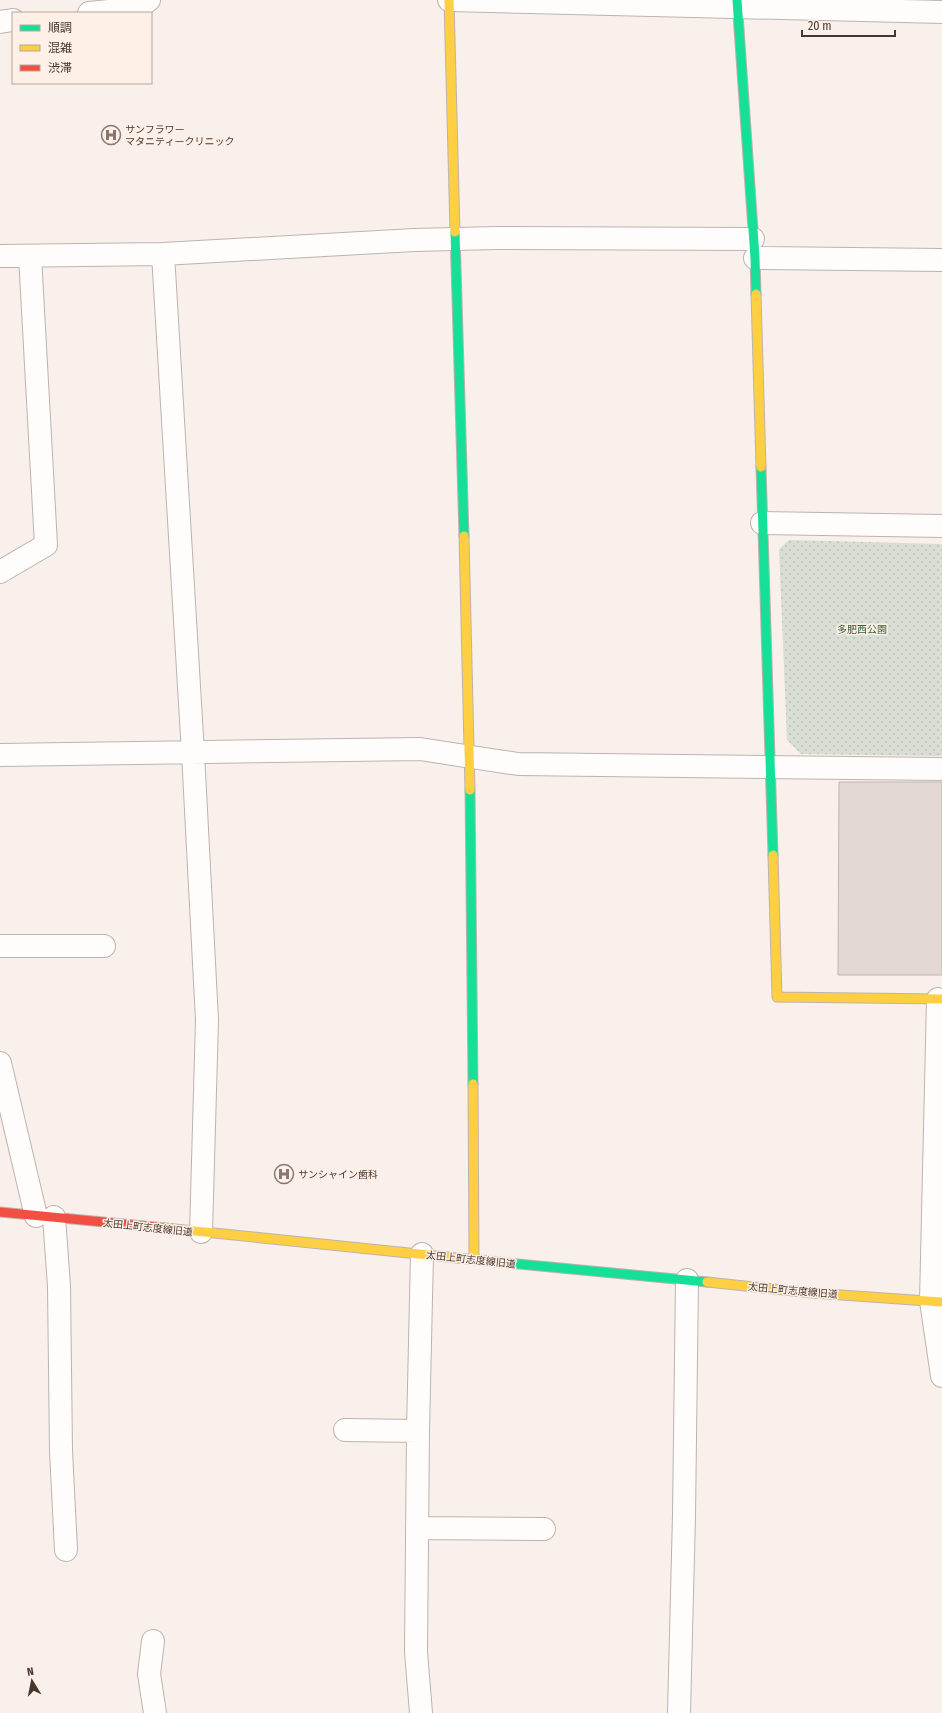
<svg xmlns="http://www.w3.org/2000/svg" width="942" height="1713" viewBox="0 0 942 1713" font-family="'Fira Sans Condensed','Noto Sans JP',sans-serif">
	<style>
		.park { fill: url(#park-dots) }
		.building { fill: #e3d8d3; stroke: #bfb5b0 }
		.lines { fill: none; stroke-linecap: round; stroke-linejoin: round }
		.street-casing { stroke: #bdb3ae; stroke-width: 24 }
		.fast-casing { stroke: #bdb3ae; stroke-width: 11 }
		.slow-casing { stroke: #bdb3ae; stroke-width: 11 }
		.jam-casing { stroke: #bdb3ae; stroke-width: 11 }
		.street { stroke: #fefdfc; stroke-width: 22 }
		.fast { stroke: #16e098; stroke-width: 9 }
		.slow { stroke: #ffcf43; stroke-width: 9 }
		.jam { stroke: #f24e42; stroke-width: 9 }
		.labels { text-anchor: middle; stroke-width: 3; stroke-linejoin: round; paint-order: stroke }
		.poi-label { font-size: 10px; fill: #45372f; stroke: #feefe7; text-anchor: start }
		.park-label { font-size: 10px; fill: #325d38; stroke: #feefe7 }
		.street-label { font-size: 10px; fill: #45372f; stroke: #feefe7 }
	</style>
	<defs>
		<pattern id="park-dots" width="8" height="8" patternUnits="userSpaceOnUse"><rect width="8" height="8" fill="#d8ded3"/><path d="M2 2h.1M6 6h.1" fill="none" stroke="#bbbfb5" stroke-width="1.8" stroke-linecap="round"/></pattern>
	</defs>
	<rect width="100%" height="100%" fill="#f9f0ec"/>
	<path class="park" d="M 789,540 L 942,544 L 942,756 L 801,754 L 787,740 L 779,549 Z"/>
	<path class="building" d="M 839,782 L 942,782 L 942,975 L 838,975 Z"/>
	<g class="lines">
		<defs>
			<path id="street" d="M 449,0 L 942,12
				M 89,13 L 139,8 L 149,0
				M 0,22 L 13,20
				M 163,254 L 193,753 L 207,1020 L 201,1232
				M 0,256 L 163,254 L 414,240 L 497,238 L 753,239
				M 755,258 L 942,260
				M 762,523 L 942,526
				M 0,572 L 46,545 L 30,256
				M 0,755 L 420,749 L 518,764 L 942,769
				M 0,946 L 104,946
				M 938,999 L 931,1301 L 942,1376
				M 0,1063 L 36,1216
				M 54,1217 L 59,1286 L 61,1451 L 66,1550
				M 345,1430 L 418,1431 L 422,1254
				M 418,1431 L 416,1652 L 421,1713
				M 417,1528 L 544,1529
				M 153,1641 L 149,1674 L 155,1713
				M 679,1713 L 684,1515 L 687,1280"/>
			<path id="fast" d="M 737,0 L 755,258 L 756,294
				M 455,232 L 464,536
				M 761,467 L 773,855
				M 470,790 L 473,1084
				M 477,1260 L 707,1282"/>
			<path id="slow" d="M 449,0 L 455,232
				M 756,294 L 761,467
				M 464,536 L 470,790
				M 773,855 L 777,997 L 942,999
				M 473,1084 L 474,1259
				M 165,1228 L 477,1260
				M 707,1282 L 813,1293 L 942,1302"/>
			<path id="jam" d="M 0,1212 L 165,1228"/>
		</defs>
		<use href="#street" class="street-casing"/>
		<use href="#fast" class="fast-casing"/>
		<use href="#slow" class="slow-casing"/>
		<use href="#jam" class="jam-casing"/>
		<use href="#street" class="street"/>
		<use href="#fast" class="fast"/>
		<use href="#slow" class="slow"/>
		<use href="#jam" class="jam"/>
	</g>
	<defs>
		<symbol id="hospital-ring" viewBox="-11 -11 22 22"><circle r="9.5" fill="#feefe7" stroke="#847871" stroke-width="1.5"/><path d="M-5-5h3v3.5h4V-5h3V5h-3V1.5h-4V5h-3Z" fill="#847871"/></symbol>
	</defs>
	<g fill-rule="evenodd">
		<use href="#hospital-ring" x="100" y="124" width="22" height="22"/>
		<use href="#hospital-ring" x="273" y="1163" width="22" height="22"/>
	</g>
	<g class="labels">
		<g class="poi-label">
			<text x="125" y="133">サンフラワー<tspan x="125" dy="12">マタニティークリニック</tspan></text>
			<text x="298" y="1178">サンシャイン歯科</text>
		</g>
		<g class="park-label">
			<text x="862" y="633">多肥西公園</text>
		</g>
		<g class="street-label">
			<text transform="translate(148 1227) rotate(6)" y="4">太田上町志度線旧道</text>
			<text transform="translate(471 1259) rotate(6)" y="4">太田上町志度線旧道</text>
			<text transform="translate(793 1290) rotate(5)" y="4">太田上町志度線旧道</text>
		</g>
	</g>
	<rect x="12" y="12" width="140" height="72" fill="#feefe7" stroke="#b4a59d"/>
	<rect x="20" y="25" width="20" height="6" fill="#16e098" stroke="#b4a59d"/>
	<text x="48" y="32" font-size="12" fill="#45372f">順調</text>
	<rect x="20" y="45" width="20" height="6" fill="#ffcf43" stroke="#b4a59d"/>
	<text x="48" y="52" font-size="12" fill="#45372f">混雑</text>
	<rect x="20" y="65" width="20" height="6" fill="#f24e42" stroke="#b4a59d"/>
	<text x="48" y="72" font-size="12" fill="#45372f">渋滞</text>
	<g transform="translate(32 1681) rotate(350)" stroke="#feefe7" stroke-width="3" paint-order="stroke">
	<path d="M0-3L7 15L0 10L-7 15Z" fill="#45372f"/>
	<text y="-6" font-size="11" font-weight="bold" text-anchor="middle" fill="#45372f">N</text>
	</g>
	<path d="M802 30v6h93v-6" fill="none" stroke="#45372f" stroke-width="2"/>
	<text x="808" y="30" font-size="12" fill="#45372f" stroke="#feefe7" stroke-width="3" paint-order="stroke">20 m</text>
</svg>
